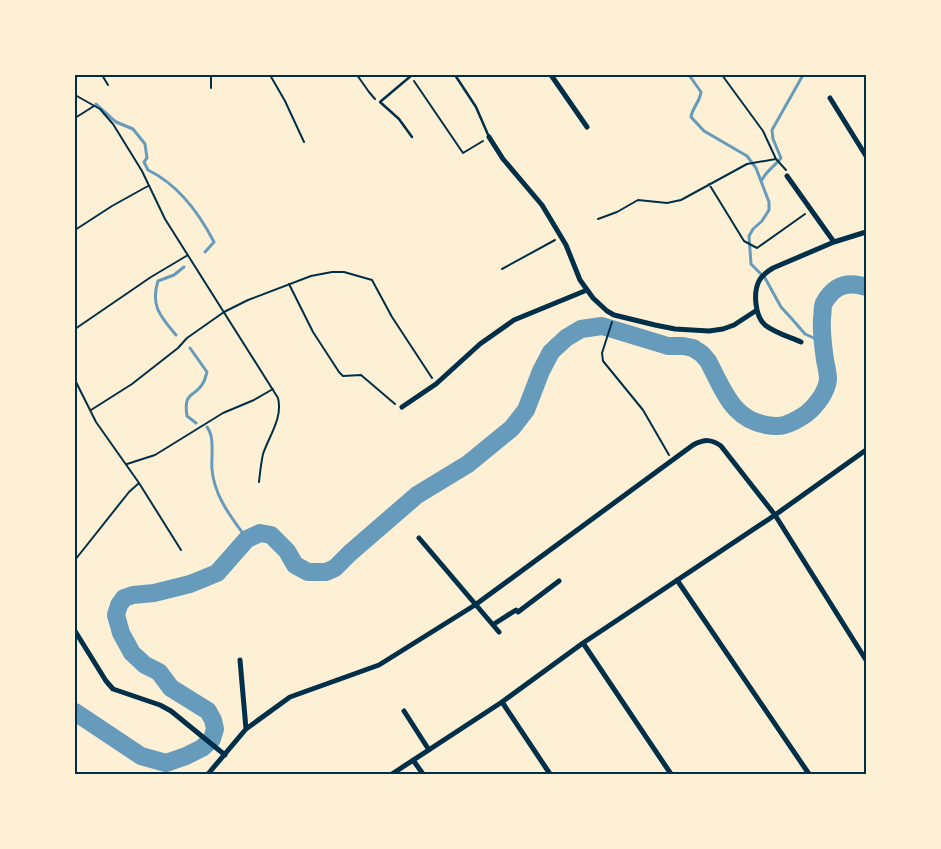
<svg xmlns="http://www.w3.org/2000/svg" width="941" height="849" viewBox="0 0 941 849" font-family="Karla,sans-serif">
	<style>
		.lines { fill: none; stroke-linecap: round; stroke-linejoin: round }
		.stream { stroke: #669bbc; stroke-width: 3 }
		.river { stroke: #669bbc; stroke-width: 18 }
		.path { stroke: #003049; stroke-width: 2 }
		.service { stroke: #003049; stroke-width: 2.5 }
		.minor { stroke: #003049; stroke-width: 5 }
		.neatline { fill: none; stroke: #003049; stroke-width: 2 }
	</style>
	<rect width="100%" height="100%" fill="#fdf0d5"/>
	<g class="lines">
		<path class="stream" d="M 689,75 L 701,92 C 700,102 693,106 691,117 L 704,131 L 747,156 L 756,168 L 769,202 L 769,210 L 762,221 L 753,229 L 749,236 L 751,264 L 765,278 L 781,307 L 792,319 L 805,334 L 823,342
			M 96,104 L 116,122 L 133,129 L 145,144 L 147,158 L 144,162 L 148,170 C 177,184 199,213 214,242 L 205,252
			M 762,180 C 766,171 775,166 781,158 L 773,139 L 772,130 L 803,75
			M 176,335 C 161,317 150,306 158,281 L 174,275 L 184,267
			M 190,348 L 207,372 C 206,375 205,380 203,383 C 195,398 183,390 187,416 L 196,423
			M 207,427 C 215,437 211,456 212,469 C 214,496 231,517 247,539"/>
		<path class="river" d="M 75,712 L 141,756 L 166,763 L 186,756 L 202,748 L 212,739 L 215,729 L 213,720 L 208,711 L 171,688 L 159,672 L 145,665 L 132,653 L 121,633 L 116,615 L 119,605 L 124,598 L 133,595 L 154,593 L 190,584 L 217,573 L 247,539 L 260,533 L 271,535 L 287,551 L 295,565 L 308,572 L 326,572 L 335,568 L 350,553 L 417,495 L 468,464 L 512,428 L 526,410 L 541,371 L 551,352 L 566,338 L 581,329 L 602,326 L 668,346 L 683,346 L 693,348 L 702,354 L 708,361 C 725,393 734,424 775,426 C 786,427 797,420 806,414 C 816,406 827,392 828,379 C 828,373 826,365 825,360 C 823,346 821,332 822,318 C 823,313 822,307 824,303 C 834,285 848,281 866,287"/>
		<path class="path" d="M 102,75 L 108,85
			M 211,75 L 211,88
			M 270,75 L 285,101 L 304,142
			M 357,75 L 369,92 L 375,99
			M 722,75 L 763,131 L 776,159 L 786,170
			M 414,81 L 463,153 L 483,141
			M 75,95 L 100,109 L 113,124 L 142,171 L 165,219 L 278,398 C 283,418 269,436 263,454 C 261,463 260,473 259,482
			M 75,118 L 94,106
			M 709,184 L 744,241 L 757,248 L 805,214
			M 598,219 L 617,212 L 638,200 L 667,203 L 681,200 L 747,164 L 776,159
			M 75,230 L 112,206 L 148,186
			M 502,269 L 555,240
			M 289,284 L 313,332 L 339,372 L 343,376 L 361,375 L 395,404
			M 612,322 L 602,353 L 603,361 L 643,410 L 669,455
			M 75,329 L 151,277 L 188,255
			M 75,380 L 96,422 L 139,483 L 181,550
			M 91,410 L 132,384 L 178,348 L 187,338 L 224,312 L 248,300 L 311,276 L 332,272 L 344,272 L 372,280 L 392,317 L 432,378
			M 127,464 L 155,455 L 223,413 L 254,400 L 273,389
			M 75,560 L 129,492 L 139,483"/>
		<path class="service" d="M 455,75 L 476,107 L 489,137
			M 412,137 L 399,119 L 380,102 L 412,75"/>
		<path class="minor" d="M 551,75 L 587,127
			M 830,98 L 866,156
			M 489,137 L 503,159 L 542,205 L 566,245 L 580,280 L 593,298 L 607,311 L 614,315 L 655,325 L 675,329 L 709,331 L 723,329 L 734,325 L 757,310
			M 787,176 L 834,242
			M 801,342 C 790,337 775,333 765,325 C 755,316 753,293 759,281 C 762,275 768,271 773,268 L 834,242 L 866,232
			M 402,407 L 436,384 L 480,344 L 514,320 L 587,290
			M 419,538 L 499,632
			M 677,580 L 809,774
			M 494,624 L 516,610 L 518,612 L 559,581
			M 75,631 L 106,681 L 113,689 L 160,705 L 171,711 L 225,755
			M 583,643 L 671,774
			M 502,702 L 550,774
			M 404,711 L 429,750
			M 246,729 L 290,697 L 379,665 L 475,605 L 693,445 C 705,439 711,439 721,446 L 775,515 L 866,660
			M 413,760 L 423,774
			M 208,774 L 246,729 L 240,660
			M 392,774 L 502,702 L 583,643 L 775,515 L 866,450"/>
	</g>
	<rect width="941" height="849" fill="none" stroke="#fdf0d5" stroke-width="152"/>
	<rect x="76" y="76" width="789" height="697" class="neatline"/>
</svg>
